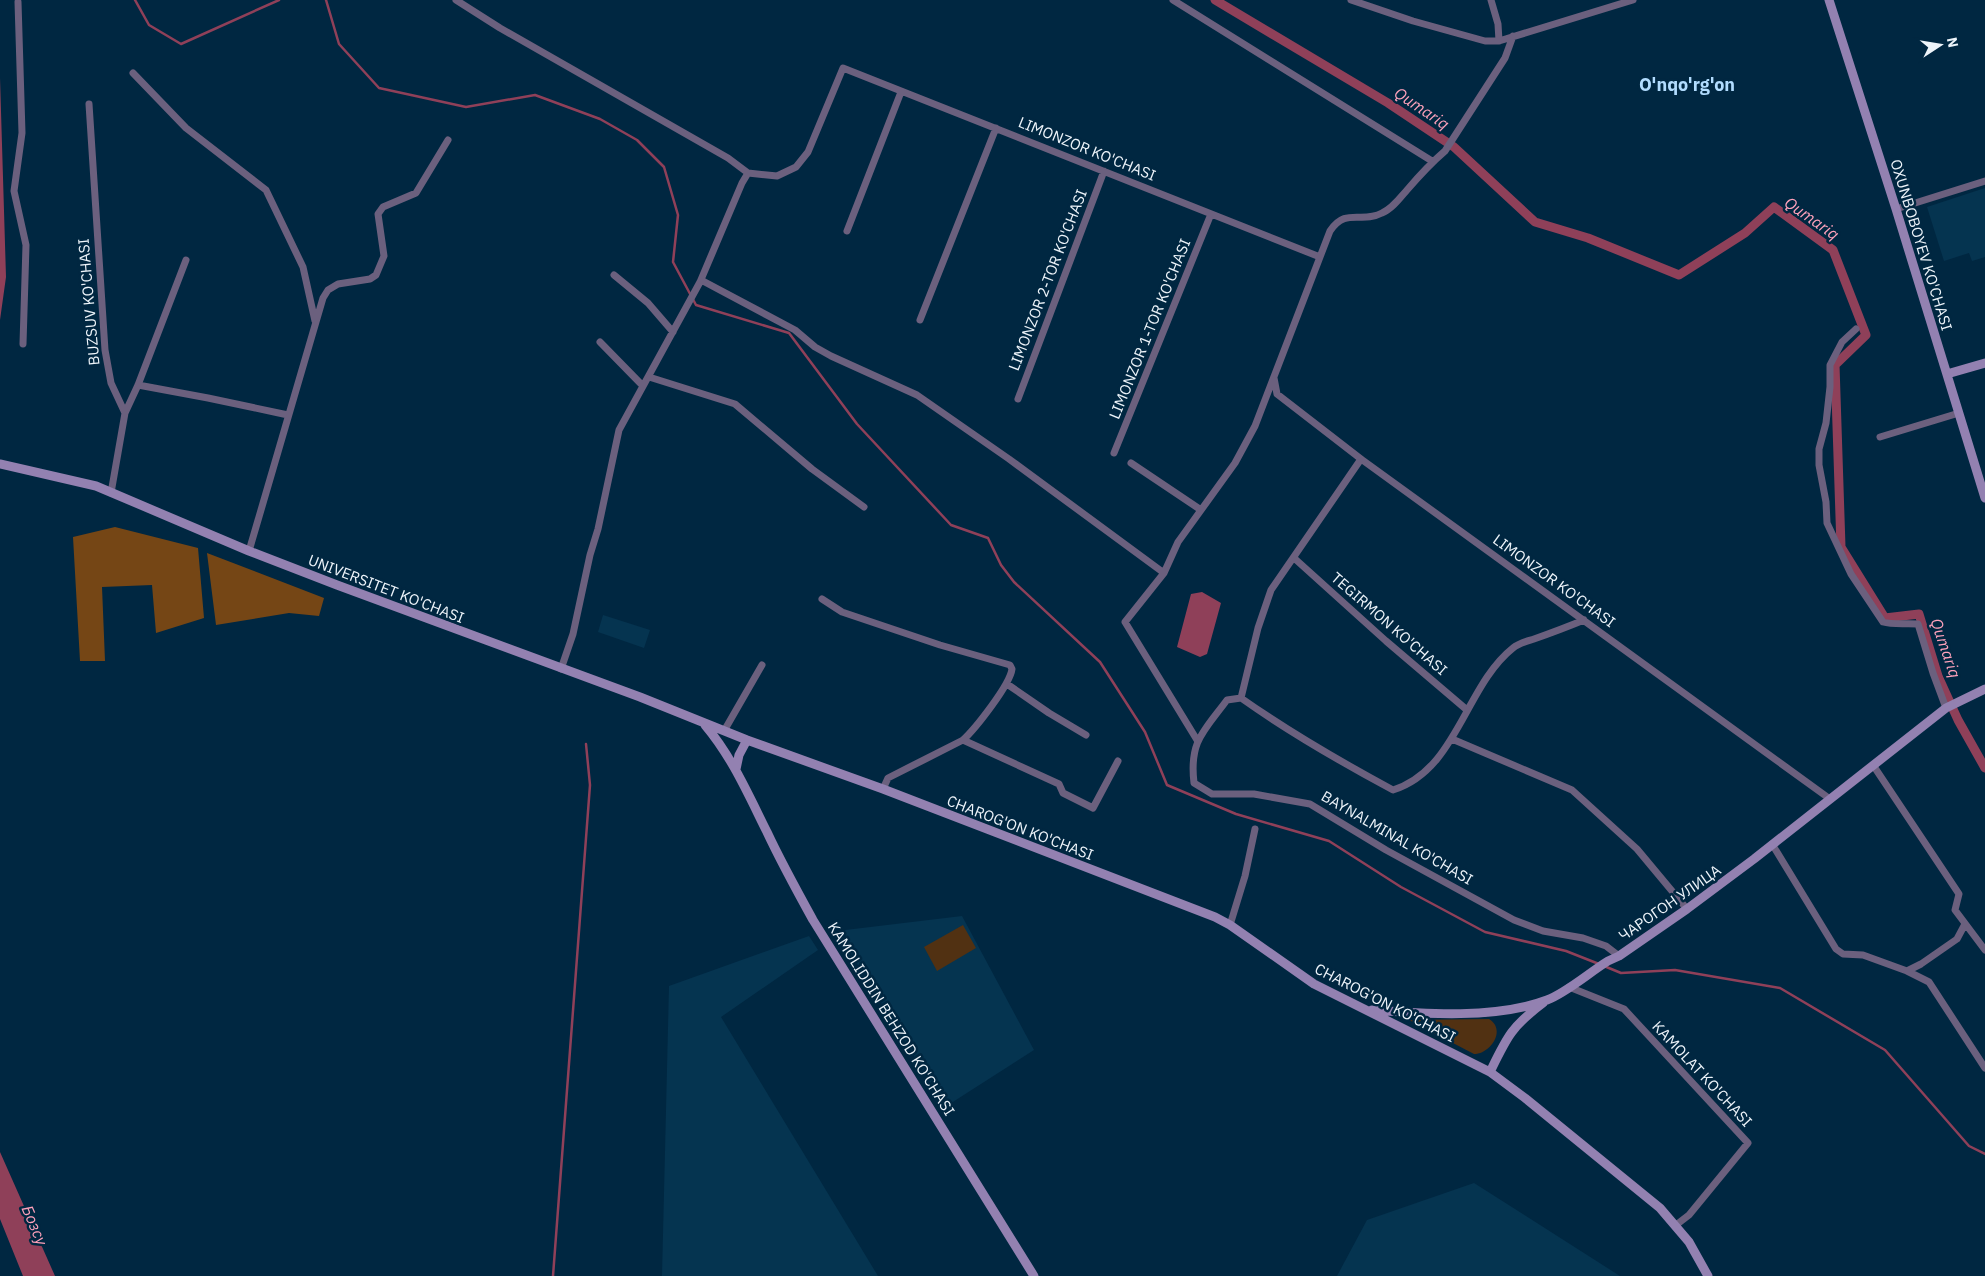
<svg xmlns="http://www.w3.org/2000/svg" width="1985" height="1276" viewBox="0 0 1985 1276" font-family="'IBM Plex Sans',sans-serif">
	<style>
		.built { fill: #053450 }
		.green { fill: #513112 }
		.forest { fill: #754615 }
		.water { fill: #8f4059 }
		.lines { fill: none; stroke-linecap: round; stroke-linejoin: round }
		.stream { stroke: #8f4059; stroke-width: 2.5 }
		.canal { stroke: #8f4059; stroke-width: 9 }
		.minor { stroke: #6b607e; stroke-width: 7 }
		.secondary { stroke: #9381b1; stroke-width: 9 }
		.labels { text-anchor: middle; stroke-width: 5; stroke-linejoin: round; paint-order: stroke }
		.street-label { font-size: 15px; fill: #edf4fa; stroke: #002741 }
		.water-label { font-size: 16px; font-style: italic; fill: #fea2bb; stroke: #002741 }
		.quarter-label { font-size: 18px; font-weight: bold; fill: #b1dcfe; stroke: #002741 }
	</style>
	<rect width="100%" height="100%" fill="#002741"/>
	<path class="built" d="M 1985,188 L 1985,257 L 1972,261 L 1969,253 L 1944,261 L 1927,207 Z
		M 603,615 L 650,630 L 644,648 L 598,632 Z
		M 962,916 L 1034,1050 L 945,1107 L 837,931 Z
		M 809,936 L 818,950 L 721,1017 L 878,1276 L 662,1276 L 669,986 Z
		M 1474,1183 L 1620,1276 L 1337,1276 L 1367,1220 Z"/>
	<path class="green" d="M 963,925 L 976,948 L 937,971 L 924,947 Z
		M 1489,1019 C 1507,1030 1490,1054 1474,1054 L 1409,1020 Z"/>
	<path class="forest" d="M 115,527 L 198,548 L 204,618 L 156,633 L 152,585 L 102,587 L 105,661 L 80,661 L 73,537 Z
		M 207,553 L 324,598 L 319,616 L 289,613 L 216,625 Z"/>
	<path class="water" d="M 0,78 L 6,277 L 0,320 Z
		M 1202,592 L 1221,603 L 1207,654 L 1200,657 L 1177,647 L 1191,594 Z
		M 0,1152 L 55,1276 L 23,1276 L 0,1219 Z"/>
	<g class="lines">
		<path class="stream" d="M 135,0 L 149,25 L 181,44 L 279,0
			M 326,0 L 339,44 L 379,88 L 466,107 L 535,95 L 600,119 L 637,140 L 664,167 L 678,215 L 673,262 L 696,305 L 789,333 L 857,424 L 951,525 L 988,538 L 1001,565 L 1014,582 L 1100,662 L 1145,732 L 1167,785 L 1236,814 L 1329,841 L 1401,887 L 1485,932 L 1566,951 L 1599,964
			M 1604,966 L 1621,973 L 1675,970 L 1780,988 L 1885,1050 L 1969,1146 L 1985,1154
			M 553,1276 L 590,785 L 586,744"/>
		<path class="canal" d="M 1215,0 L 1388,103 L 1454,147 L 1535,222 L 1588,238 L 1679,275 L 1745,233 L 1774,207 L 1833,250 L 1866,335 L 1835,365 L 1841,547 L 1885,618 L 1919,614 L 1938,676 L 1958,720 L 1985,768"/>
		<path class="minor" d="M 456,0 L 500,28 L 728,158 L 748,173 L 777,176 L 796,167 L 808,152 L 843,68 L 1320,257
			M 1173,0 L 1432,161
			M 1351,0 L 1413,21 L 1485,41 L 1499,41 L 1633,0
			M 1491,0 L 1498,24 L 1499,41
			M 18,2 L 22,133 L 14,191 L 26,245 L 23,344
			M 133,73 L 186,128 L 266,190 L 303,267 L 315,321
			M 89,104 L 105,350 L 111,383 L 125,413 L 111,493
			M 1896,209 L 1985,181
			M 847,231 L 901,92
			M 614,275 L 648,303 L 673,332
			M 701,280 L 795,330 L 815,347 L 831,356 L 917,395 L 1009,459 L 1164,573
			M 920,320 L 996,128
			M 1856,329 L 1842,342 L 1830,365 L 1830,387 L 1826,423 L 1819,449 L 1819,465 L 1826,502 L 1827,523 L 1851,574 L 1883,622 C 1893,625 1907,623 1918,624 L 1933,673 L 1946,708
			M 600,342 L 643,386
			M 649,377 L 735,404 L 812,469 L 864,507
			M 1274,378 L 1277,394 L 1361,459 L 1830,799
			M 138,385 L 208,398 L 288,415
			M 1018,399 L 1104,171
			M 125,413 L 138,385 L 186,260
			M 1880,437 L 1959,413
			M 1114,453 L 1211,214
			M 1131,463 L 1201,510
			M 249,551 L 323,298 L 328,290 L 338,284 L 370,279 L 376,275 L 384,256 L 378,214 L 383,207 L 416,193 L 448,140
			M 1294,558 L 1386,641 L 1467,710
			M 822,599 L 842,612 L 940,645 L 1010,665 L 1012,669 C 1010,685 975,729 963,740 L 888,778 L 883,789
			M 1584,620 C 1567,627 1551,633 1534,639 C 1528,641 1519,643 1513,648 C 1465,686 1457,770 1393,790 C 1341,762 1289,732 1241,698 L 1227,700 C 1204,731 1189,741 1194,783 L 1212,794 L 1254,794 L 1310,804 L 1386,850 L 1514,920 L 1543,931 L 1583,938 L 1606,946 L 1619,956
			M 561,669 L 573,634 L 590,555 L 598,529 L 619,430 L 700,282 L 742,183 L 748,173
			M 1007,684 L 1049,713 L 1086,735
			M 1241,698 L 1258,628 L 1271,590 L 1361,459
			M 724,731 L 762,665
			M 1452,739 L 1572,790 L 1637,849 L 1687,909
			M 963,740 L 1059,784 L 1063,793 L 1093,808 L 1118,761
			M 1197,740 L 1125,622 L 1164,573 L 1178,542 L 1235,463 L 1255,426 L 1330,231 C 1346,207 1361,224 1382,213 C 1392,209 1400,198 1407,190 C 1419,176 1431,163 1445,151 L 1505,58 L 1513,36
			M 1873,765 L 1959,894 L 1955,910 L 1985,950
			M 1772,844 L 1836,949 L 1843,954 L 1863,955 L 1907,971 L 1929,982 L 1985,1068
			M 1230,925 L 1245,876 L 1255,829
			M 1907,971 L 1921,964 L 1957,939 L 1965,924
			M 1569,987 L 1624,1009 L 1748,1143 L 1689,1215 L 1676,1225"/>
		<path class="secondary" d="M 1829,0 L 1896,209 L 1985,498
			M 1947,374 L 1985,363
			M 0,464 L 96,486 L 249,551 L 337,585 L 640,697 L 747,740 L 883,789 L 1215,917 L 1230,925 L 1314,984 L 1490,1072 L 1525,1098 L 1660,1208 L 1689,1242 L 1708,1276
			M 705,725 C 732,757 748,794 767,832 C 781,862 797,891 813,920 L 1034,1276
			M 736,769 L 739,755 L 747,740
			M 1372,1010 C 1425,1014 1497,1019 1547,1000 C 1566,993 1590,972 1608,961 L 1619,956 L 1687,909 L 1754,859 L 1946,708 L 1985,689
			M 1490,1072 C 1507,1037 1511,1027 1543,1003"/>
	</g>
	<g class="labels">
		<g class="street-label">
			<text transform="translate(1087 149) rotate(22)" y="5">LIMONZOR KO'CHASI</text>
			<text transform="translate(1921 245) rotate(73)" y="5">OXUNBOBOYEV KO'CHASI</text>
			<text transform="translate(1048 280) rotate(-69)" y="5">LIMONZOR 2-TOR KO'CHASI</text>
			<text transform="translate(89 302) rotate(-95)" y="5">BUZSUV KO'CHASI</text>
			<text transform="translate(1150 329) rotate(-68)" y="5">LIMONZOR 1-TOR KO'CHASI</text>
			<text transform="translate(1554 581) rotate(36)" y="5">LIMONZOR KO'CHASI</text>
			<text transform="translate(386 589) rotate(21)" y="5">UNIVERSITET KO'CHASI</text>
			<text transform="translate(1389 624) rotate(41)" y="5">TEGIRMON KO'CHASI</text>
			<text transform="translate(1020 828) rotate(21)" y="5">CHAROG'ON KO'CHASI</text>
			<text transform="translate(1397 838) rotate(30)" y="5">BAYNALMINAL KO'CHASI</text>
			<text transform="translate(1670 903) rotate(-35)" y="5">ЧАРОГОН УЛИЦА</text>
			<text transform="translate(1385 1003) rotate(27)" y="5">CHAROG'ON KO'CHASI</text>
			<text transform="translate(891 1019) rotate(58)" y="5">KAMOLIDDIN BEHZOD KO'CHASI</text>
			<text transform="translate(1702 1074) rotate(47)" y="5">KAMOLAT KO'CHASI</text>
		</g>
		<g class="water-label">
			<text transform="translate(1422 108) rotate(34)" y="6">Qumariq</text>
			<text transform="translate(1812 218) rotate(35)" y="6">Qumariq</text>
			<text transform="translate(1946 648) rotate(71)" y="6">Qumariq</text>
			<text transform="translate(35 1225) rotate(67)" y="6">Бозсу</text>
		</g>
		<g class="quarter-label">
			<text x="1687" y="91">O'nqo'rg'on</text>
		</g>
	</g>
	<g transform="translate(1940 45) rotate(78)" stroke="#002741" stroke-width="4" paint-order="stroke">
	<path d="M0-4L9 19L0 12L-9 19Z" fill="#edf4fa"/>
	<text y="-8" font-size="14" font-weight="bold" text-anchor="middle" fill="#edf4fa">N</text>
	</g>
</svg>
